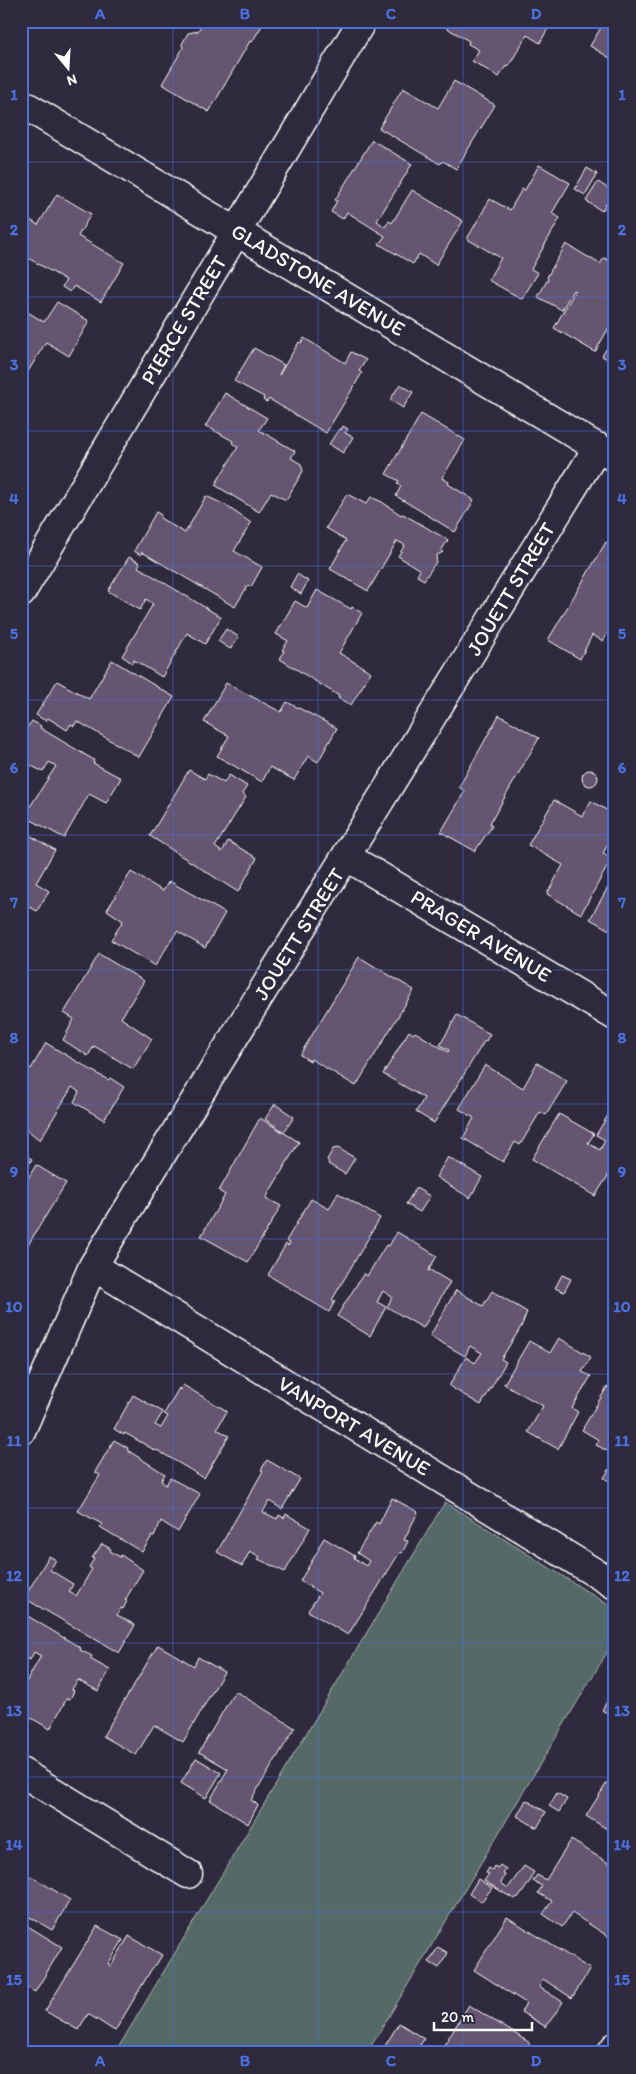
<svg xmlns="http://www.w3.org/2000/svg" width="636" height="2074" viewBox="0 0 636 2074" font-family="Itim,sans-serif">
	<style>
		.green { fill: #546a66; stroke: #aab4b2 }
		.building { fill: #655570; stroke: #fff }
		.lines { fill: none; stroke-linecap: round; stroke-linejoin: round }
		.street-casing { stroke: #fff; stroke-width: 31 }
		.street { stroke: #2f2a3d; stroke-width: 28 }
		.grid { fill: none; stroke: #4a71e0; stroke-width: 1; stroke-opacity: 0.55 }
		.labels { text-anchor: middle; stroke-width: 4; stroke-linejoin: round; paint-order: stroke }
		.street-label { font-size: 21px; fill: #fff; stroke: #2f2a3d }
		.neatline { fill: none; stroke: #4a71e0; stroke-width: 2 }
		.grid-label { font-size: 16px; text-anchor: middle; font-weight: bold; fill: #4a71e0 }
	</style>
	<rect width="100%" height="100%" fill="#2f2a3d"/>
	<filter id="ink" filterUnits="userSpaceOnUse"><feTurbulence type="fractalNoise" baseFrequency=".02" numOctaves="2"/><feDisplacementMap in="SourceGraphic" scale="10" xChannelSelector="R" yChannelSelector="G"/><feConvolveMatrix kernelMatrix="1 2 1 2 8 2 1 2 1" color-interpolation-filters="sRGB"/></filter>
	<g filter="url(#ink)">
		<path class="green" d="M 445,1502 L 615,1609 L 615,1639 L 367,2053 L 115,2053 Z"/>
		<path class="building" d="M 204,21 L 259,21 L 263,24 L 252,42 L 250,41 L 209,112 L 162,84 L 183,48 L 182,44 L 188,33 L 198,31 Z
			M 448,21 L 552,21 L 540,43 L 527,35 L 508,67 L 506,66 L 499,77 L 472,61 L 479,50 L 468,44 L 469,41 L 445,27 Z
			M 605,21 L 615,21 L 615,61 L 590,46 Z
			M 454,81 L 495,105 L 456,169 L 443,161 L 440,164 L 379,128 L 403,88 L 438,108 Z
			M 372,140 L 412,164 L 377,221 L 385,227 L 389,221 L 392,223 L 412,190 L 463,221 L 436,265 L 419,254 L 413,264 L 379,244 L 385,236 L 347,212 L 343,219 L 331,212 L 337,201 L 335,200 Z
			M 539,165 L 570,183 L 552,213 L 560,218 L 531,269 L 538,273 L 522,299 L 488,280 L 501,258 L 467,239 L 490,199 L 510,210 L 522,189 L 525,190 Z
			M 587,168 L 597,174 L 585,195 L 575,189 Z
			M 598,182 L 614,192 L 602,211 L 586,201 Z
			M 57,194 L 91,214 L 78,236 L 124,263 L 101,302 L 74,286 L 70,292 L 62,287 L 66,280 L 21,254 L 21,228 L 27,218 L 38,225 Z
			M 566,244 L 600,264 L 604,258 L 615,264 L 615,317 L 595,352 L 554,328 L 575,291 L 573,290 L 562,310 L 538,297 L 548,279 L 547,277 Z
			M 57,302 L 89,321 L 69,356 L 46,342 L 21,383 L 21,308 L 44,322 Z
			M 615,335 L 615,363 L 602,356 Z
			M 304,338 L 345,363 L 351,352 L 366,360 L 359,371 L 362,373 L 326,433 L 269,399 L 267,402 L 263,400 L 264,397 L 234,381 L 254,348 L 284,365 L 279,375 L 299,342 L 301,343 Z
			M 400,384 L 413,392 L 403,408 L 390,400 Z
			M 225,393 L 267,418 L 259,430 L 295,451 L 291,458 L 301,464 L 303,471 L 286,500 L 271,492 L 259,512 L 215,485 L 238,447 L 232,443 L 233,441 L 208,427 L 205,427 Z
			M 421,414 L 465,440 L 442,478 L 449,482 L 448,484 L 474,500 L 455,532 L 396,496 L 401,486 L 397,484 L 399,481 L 386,474 Z
			M 343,426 L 348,429 L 345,433 L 353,437 L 343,453 L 329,444 L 339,429 L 341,430 Z
			M 347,494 L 366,504 L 371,497 L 382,502 L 401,515 L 403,514 L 448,540 L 441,551 L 443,552 L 437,555 L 436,562 L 424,580 L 417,576 L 420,570 L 398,556 L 405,545 L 397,541 L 368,591 L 330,569 L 346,540 L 326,528 Z
			M 206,496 L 225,505 L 251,523 L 234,551 L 262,567 L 251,587 L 248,585 L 235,607 L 142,552 L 141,555 L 134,551 L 156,512 L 161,515 L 160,518 L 185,533 Z
			M 606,542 L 615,547 L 615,622 L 603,641 L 592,635 L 580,659 L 548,640 Z
			M 129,557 L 140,563 L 138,567 L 221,617 L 205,644 L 187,633 L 162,677 L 134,660 L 132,663 L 122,656 L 153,604 L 146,599 L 140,610 L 108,591 Z
			M 297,574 L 308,581 L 301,594 L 290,587 Z
			M 317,590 L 351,609 L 352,607 L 362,613 L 339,653 L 371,672 L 351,705 L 338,698 L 339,696 L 280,659 L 284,651 L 282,650 L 288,641 L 276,634 L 295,601 L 307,608 Z
			M 226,629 L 239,637 L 230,649 L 218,641 Z
			M 112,660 L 174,697 L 139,757 L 77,721 L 74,726 L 71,724 L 67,730 L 48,718 L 46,721 L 36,715 L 57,681 L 89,699 Z
			M 226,683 L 281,712 L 287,702 L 337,728 L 318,762 L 308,756 L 294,780 L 270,767 L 262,782 L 217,756 L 229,736 L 204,722 Z
			M 499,715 L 539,738 L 490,823 L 492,826 L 475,851 L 441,832 L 465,791 L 459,787 Z
			M 32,721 L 41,726 L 40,728 L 94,760 L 93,763 L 121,778 L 106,803 L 89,794 L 64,838 L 24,816 L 56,766 L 49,762 L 43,772 L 21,760 L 21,736 Z
			M582 778a8 8 0 1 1 16 0a8 8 0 1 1-16 0Z
			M 189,770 L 205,779 L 208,774 L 224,783 L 229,775 L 247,786 L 242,794 L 246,797 L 215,847 L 222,852 L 228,841 L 257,858 L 238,892 L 150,836 Z
			M 554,800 L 582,816 L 591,801 L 615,815 L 613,835 L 603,853 L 612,858 L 581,914 L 547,894 L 563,865 L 528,845 Z
			M 21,830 L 55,850 L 36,883 L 49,891 L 37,911 L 24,904 L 21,909 Z
			M 131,872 L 163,891 L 169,881 L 225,913 L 205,948 L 177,931 L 155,966 L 111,940 L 123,921 L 107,910 Z
			M 615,875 L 615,933 L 590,919 Z
			M 99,954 L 144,981 L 121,1018 L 152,1039 L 133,1069 L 94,1046 L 88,1056 L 63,1040 L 74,1019 L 64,1013 Z
			M 359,957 L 414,990 L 356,1086 L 311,1059 L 310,1061 L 300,1055 Z
			M 457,1015 L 490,1034 L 486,1041 L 485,1040 L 434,1123 L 416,1112 L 424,1098 L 383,1074 L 409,1031 L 413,1034 L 415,1032 L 448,1052 L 449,1050 L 440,1045 Z
			M 46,1043 L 108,1080 L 110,1078 L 124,1087 L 104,1120 L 74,1102 L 79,1092 L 72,1087 L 40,1140 L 21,1125 L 21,1063 L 31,1069 Z
			M 537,1063 L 567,1081 L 546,1115 L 540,1112 L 520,1145 L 515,1142 L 503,1162 L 463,1138 L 474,1118 L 459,1109 L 485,1065 L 523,1088 Z
			M 275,1104 L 294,1117 L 284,1132 L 265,1119 Z
			M 613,1107 L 615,1108 L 615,1165 L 595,1196 L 532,1159 L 559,1114 L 594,1134 L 588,1143 L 600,1150 L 605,1140 L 596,1135 Z
			M 260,1118 L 299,1142 L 266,1198 L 281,1206 L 248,1262 L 201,1236 L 225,1195 L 219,1191 Z
			M 338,1148 L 355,1158 L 345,1174 L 328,1164 L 329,1162 L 327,1160 L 333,1149 Z
			M 21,1153 L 32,1159 L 21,1178 Z
			M 448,1157 L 482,1177 L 470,1198 L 436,1177 Z
			M 36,1165 L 66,1183 L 23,1253 L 21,1252 L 21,1190 Z
			M 416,1188 L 430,1196 L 420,1212 L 406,1204 Z
			M 338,1193 L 380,1218 L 332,1300 L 335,1301 L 329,1312 L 268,1275 L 286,1244 L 288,1246 L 290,1243 L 286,1241 L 311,1199 L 329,1209 Z
			M 397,1232 L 437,1256 L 428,1271 L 430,1270 L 450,1282 L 423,1328 L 387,1307 L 392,1297 L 383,1291 L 377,1302 L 386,1307 L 370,1336 L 337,1316 L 364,1273 L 367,1276 L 386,1245 L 389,1246 Z
			M 562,1275 L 571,1279 L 564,1292 L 555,1288 Z
			M 456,1290 L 483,1306 L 492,1291 L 527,1312 L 521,1327 L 501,1359 L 506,1362 L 481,1405 L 449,1386 L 466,1357 L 475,1363 L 482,1353 L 470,1346 L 465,1356 L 430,1336 Z
			M 559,1338 L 591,1357 L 582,1372 L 591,1376 L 572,1408 L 578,1412 L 558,1449 L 528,1432 L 543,1406 L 504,1384 L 529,1341 L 550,1353 Z
			M 183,1385 L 227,1411 L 217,1429 L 229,1436 L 204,1478 L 157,1450 L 156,1451 L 125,1433 L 124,1435 L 114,1429 L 133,1395 L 163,1412 L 155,1425 L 161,1428 L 168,1416 L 164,1414 L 179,1388 L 180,1390 Z
			M 607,1387 L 615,1391 L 615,1455 L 596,1445 L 599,1440 L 582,1430 Z
			M 114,1440 L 128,1448 L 127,1450 L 165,1474 L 161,1481 L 166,1485 L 170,1478 L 200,1494 L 178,1532 L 161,1521 L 154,1537 L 152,1536 L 142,1552 L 100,1527 L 102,1524 L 78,1511 L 100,1475 L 95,1472 Z
			M 267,1460 L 300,1479 L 282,1509 L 269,1501 L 263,1512 L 277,1519 L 279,1515 L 284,1518 L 286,1514 L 310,1528 L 285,1572 L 258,1559 L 260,1557 L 250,1551 L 242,1566 L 217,1552 L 263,1471 L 261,1470 Z
			M 615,1460 L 615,1484 L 604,1478 Z
			M 392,1498 L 418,1512 L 404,1540 L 408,1541 L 402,1553 L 400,1552 L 348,1635 L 308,1611 L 320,1593 L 300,1581 L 319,1549 L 318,1548 L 324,1538 L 355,1556 L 354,1558 L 366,1566 L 369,1561 L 357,1553 L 376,1522 L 379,1524 Z
			M 102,1544 L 111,1549 L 110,1551 L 120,1557 L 121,1555 L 143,1570 L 125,1600 L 127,1601 L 123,1609 L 121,1608 L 117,1615 L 135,1625 L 119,1653 L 24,1598 L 49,1556 L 56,1560 L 50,1570 L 73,1584 L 69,1592 L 76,1596 L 92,1569 L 89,1567 L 94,1559 L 92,1558 Z
			M 21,1612 L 81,1648 L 80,1650 L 92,1656 L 90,1659 L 110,1670 L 98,1691 L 78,1680 L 72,1689 L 74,1691 L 70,1699 L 67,1698 L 50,1729 L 21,1712 L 21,1681 L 25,1684 L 41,1656 L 34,1652 L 30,1660 L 21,1655 Z
			M 158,1645 L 194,1666 L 198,1657 L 224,1672 L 183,1742 L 154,1725 L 136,1755 L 103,1736 Z
			M 615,1684 L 615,1718 L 602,1710 L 611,1695 L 608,1694 Z
			M 235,1691 L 295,1728 L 251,1800 L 258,1805 L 248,1824 L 210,1800 L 228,1769 L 199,1752 Z
			M 196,1758 L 221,1773 L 206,1798 L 181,1783 Z
			M 610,1778 L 615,1781 L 615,1834 L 586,1816 Z
			M 557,1793 L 567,1799 L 559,1812 L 549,1806 Z
			M 526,1800 L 546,1812 L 537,1828 L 517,1816 Z
			M 571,1840 L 615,1867 L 615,1929 L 609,1937 L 572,1913 L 562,1927 L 543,1914 L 552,1901 L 538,1893 L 542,1886 L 533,1881 L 537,1875 L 546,1880 Z
			M 500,1865 L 506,1869 L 503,1874 L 505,1875 L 501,1883 L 508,1888 L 524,1866 L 534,1872 L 531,1877 L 532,1878 L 520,1896 L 514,1899 L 484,1881 L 489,1874 L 486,1873 L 489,1868 L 492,1870 L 494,1866 L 498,1868 Z
			M 31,1876 L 70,1900 L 52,1930 L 30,1917 L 26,1925 L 62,1947 L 35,1992 L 21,1984 L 21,1896 Z
			M 478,1879 L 492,1888 L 481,1902 L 469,1894 Z
			M 507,1917 L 590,1969 L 572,1998 L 543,1979 L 539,1987 L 563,2002 L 546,2027 L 521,2012 L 526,2003 L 474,1970 Z
			M 97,1926 L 123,1940 L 108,1964 L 111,1966 L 129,1936 L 162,1955 L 156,1965 L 154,1965 L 115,2031 L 88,2014 L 78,2030 L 45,2011 Z
			M 438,1947 L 448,1953 L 439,1968 L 429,1962 Z
			M 469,2005 L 530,2043 L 524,2053 L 439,2053 Z
			M 399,2023 L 424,2039 L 415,2053 L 389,2053 L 383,2049 Z"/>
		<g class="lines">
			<defs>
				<path id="street" d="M 21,103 L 615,458
					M 21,593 L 362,21
					M 347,857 L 615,1016
					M 93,1266 L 615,1585
					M 21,1431 L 93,1266 L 598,447
					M 21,1772 L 188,1874
					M 611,2053 L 615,2047"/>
			</defs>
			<use href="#street" class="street-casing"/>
			<use href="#street" class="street"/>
		</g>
	</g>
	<path class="grid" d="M 173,21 L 173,2053M 318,21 L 318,2053M 463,21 L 463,2053M 21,162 L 615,162M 21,297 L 615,297M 21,431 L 615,431M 21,566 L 615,566M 21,700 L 615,700M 21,835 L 615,835M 21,970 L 615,970M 21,1104 L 615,1104M 21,1239 L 615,1239M 21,1374 L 615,1374M 21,1508 L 615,1508M 21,1643 L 615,1643M 21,1777 L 615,1777M 21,1912 L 615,1912"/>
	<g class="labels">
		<g class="street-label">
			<text transform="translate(318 280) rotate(31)" y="7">GLADSTONE AVENUE</text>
			<text transform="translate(184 320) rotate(-59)" y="7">PIERCE STREET</text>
			<text transform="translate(511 589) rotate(-59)" y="7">JOUETT STREET</text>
			<text transform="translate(299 934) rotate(-58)" y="7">JOUETT STREET</text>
			<text transform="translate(481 936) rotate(31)" y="7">PRAGER AVENUE</text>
			<text transform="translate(354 1426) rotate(31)" y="7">VANPORT AVENUE</text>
		</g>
	</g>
	<rect width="636" height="2074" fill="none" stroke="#2f2a3d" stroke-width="55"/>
	<g transform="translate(68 68) rotate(162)" stroke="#2f2a3d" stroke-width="4" paint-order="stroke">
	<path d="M0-4L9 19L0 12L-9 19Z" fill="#ffffff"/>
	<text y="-8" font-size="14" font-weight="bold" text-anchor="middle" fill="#ffffff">N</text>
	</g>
	<path d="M434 2022v8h98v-8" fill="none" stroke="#ffffff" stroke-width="2.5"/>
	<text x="441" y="2022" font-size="15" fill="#ffffff" stroke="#2f2a3d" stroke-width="4" paint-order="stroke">20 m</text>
	<rect x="28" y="28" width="580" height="2018" class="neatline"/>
	<g class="grid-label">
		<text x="100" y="19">A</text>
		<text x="245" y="19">B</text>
		<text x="391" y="19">C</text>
		<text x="536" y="19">D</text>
		<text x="14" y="100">1</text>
		<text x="622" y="100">1</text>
		<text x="14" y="235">2</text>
		<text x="622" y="235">2</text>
		<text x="14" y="370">3</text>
		<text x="622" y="370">3</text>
		<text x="14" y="504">4</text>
		<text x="622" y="504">4</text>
		<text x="14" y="639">5</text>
		<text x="622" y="639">5</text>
		<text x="14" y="773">6</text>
		<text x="622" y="773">6</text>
		<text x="14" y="908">7</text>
		<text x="622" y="908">7</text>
		<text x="14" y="1043">8</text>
		<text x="622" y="1043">8</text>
		<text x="14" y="1177">9</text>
		<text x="622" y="1177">9</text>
		<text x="14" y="1312">10</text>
		<text x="622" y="1312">10</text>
		<text x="14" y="1446">11</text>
		<text x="622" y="1446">11</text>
		<text x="14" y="1581">12</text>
		<text x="622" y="1581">12</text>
		<text x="14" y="1716">13</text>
		<text x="622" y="1716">13</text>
		<text x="14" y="1850">14</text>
		<text x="622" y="1850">14</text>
		<text x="14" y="1985">15</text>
		<text x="622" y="1985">15</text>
		<text x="100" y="2066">A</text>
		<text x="245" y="2066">B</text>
		<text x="391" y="2066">C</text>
		<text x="536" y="2066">D</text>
	</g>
</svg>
